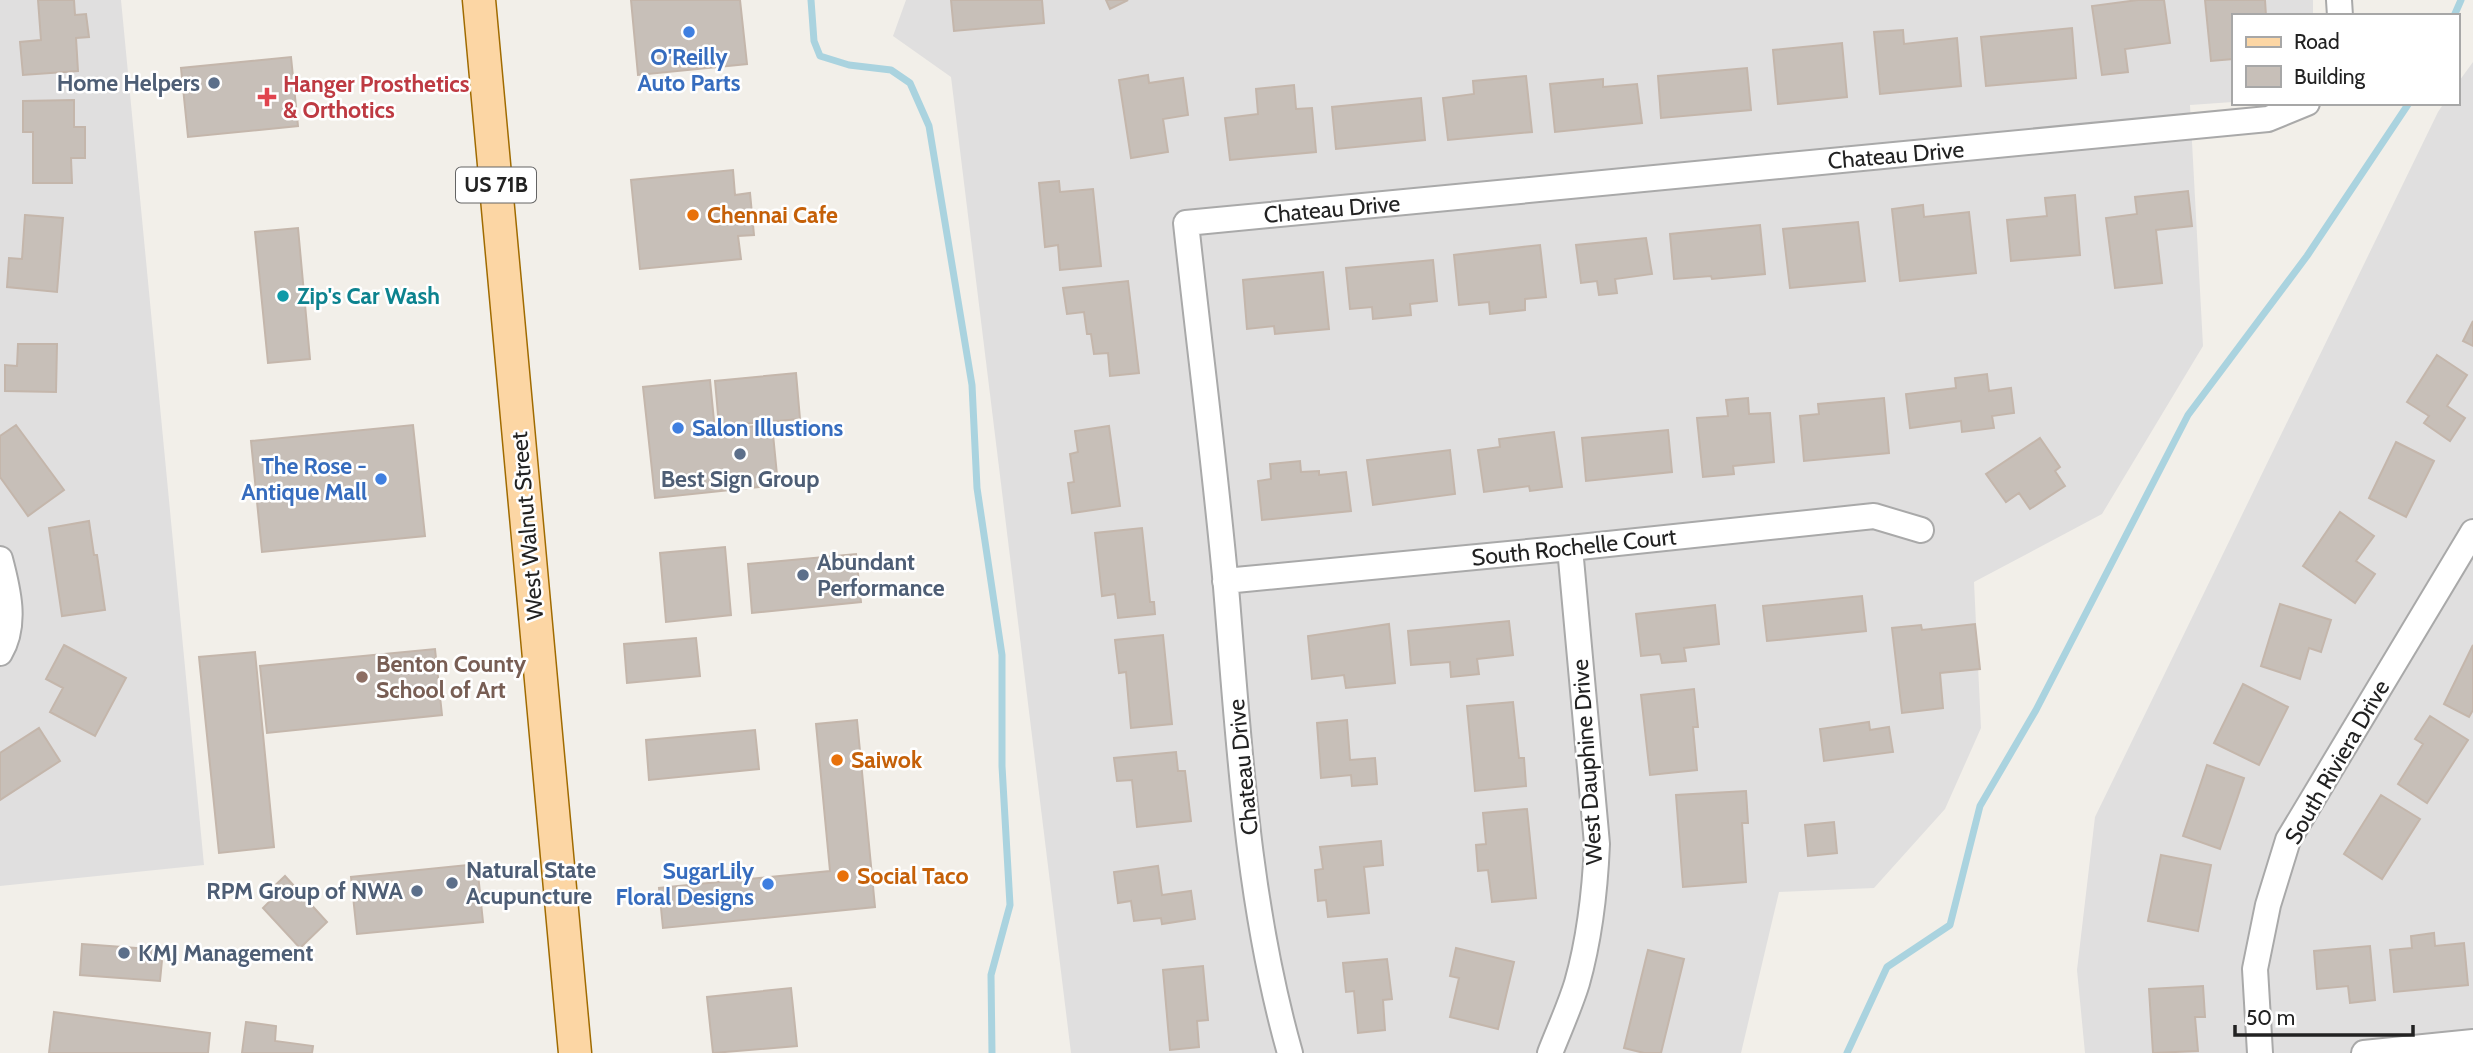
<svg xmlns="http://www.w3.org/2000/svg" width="2473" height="1053" viewBox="0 0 2473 1053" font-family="Cabin,sans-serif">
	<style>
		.residential { fill: #e0dfdf }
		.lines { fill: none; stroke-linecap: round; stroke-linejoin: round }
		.stream { stroke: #aad3df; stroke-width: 7 }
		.building { fill: #c7bfb8; stroke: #c4b6ab; stroke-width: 2 }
		.minor-casing { stroke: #a9a9a9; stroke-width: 28 }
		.major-casing { stroke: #a06b00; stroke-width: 35 }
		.minor { stroke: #fff; stroke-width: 24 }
		.major { stroke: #fcd6a4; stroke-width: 32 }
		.shop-dot { fill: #3f7fe0; stroke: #fff; stroke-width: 2.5 }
		.service-dot { fill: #5c6f8a; stroke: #fff; stroke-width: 2.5 }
		.health-dot { fill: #e0444e; stroke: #fff; stroke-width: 2.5 }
		.food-dot { fill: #e8710a; stroke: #fff; stroke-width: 2.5 }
		.culture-dot { fill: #0f9aa8; stroke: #fff; stroke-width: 2.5 }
		.education-dot { fill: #8d6e63; stroke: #fff; stroke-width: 2.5 }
		.labels { text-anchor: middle; stroke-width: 5; stroke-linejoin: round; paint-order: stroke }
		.shield { fill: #fff; stroke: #646464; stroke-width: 2 }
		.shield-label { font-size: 21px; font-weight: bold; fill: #222 }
		.shop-label { font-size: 23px; font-weight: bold; fill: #366cbe; stroke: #fff; text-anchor: end }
		.service-label { font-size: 23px; font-weight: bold; fill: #4e5e75; stroke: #fff; text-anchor: start }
		.health-label { font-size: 23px; font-weight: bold; fill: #be3a42; stroke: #fff; text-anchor: start }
		.street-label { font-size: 23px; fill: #222; stroke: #fff }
		.food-label { font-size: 23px; font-weight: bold; fill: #c56008; stroke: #fff; text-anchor: start }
		.culture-label { font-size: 23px; font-weight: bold; fill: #0d838f; stroke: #fff; text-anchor: start }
		.education-label { font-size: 23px; font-weight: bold; fill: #785e54; stroke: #fff; text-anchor: start }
	</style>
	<rect width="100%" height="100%" fill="#f2efe9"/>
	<path class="residential" d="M 0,0 L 121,0 L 204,865 L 0,886 Z
		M 906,0 L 2313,0 L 2313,16 L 2233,16 L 2233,102 L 2190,105 L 2203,346 L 2102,514 L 1974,582 L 1981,728 L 1945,809 L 1874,888 L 1779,892 L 1741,1053 L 1071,1053 L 951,77 L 893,36 Z
		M 2473,62 L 2473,1053 L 2085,1053 L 2077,970 L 2095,817 L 2438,112 L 2444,103 L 2457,103 L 2457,84 Z"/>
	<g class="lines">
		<path class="stream" d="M 811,0 L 814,41 L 820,56 L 849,65 L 891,70 L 910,83 L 929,126 L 972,385 L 977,488 L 1002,655 L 1002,766 L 1010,905 L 991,975 L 992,1053
			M 2454,16 L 2461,0
			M 1847,1053 L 1887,967 L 1950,925 L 1980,806 L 2036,710 L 2188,415 L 2307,256 L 2409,103"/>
	</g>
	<path class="building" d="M 38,0 L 74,0 L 75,15 L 86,14 L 89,37 L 76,38 L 78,71 L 23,75 L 20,42 L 41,40 Z
		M 631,0 L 740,0 L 747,64 L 638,75 Z
		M 951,0 L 1042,0 L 1044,23 L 954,31 Z
		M 1106,0 L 1128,0 L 1110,9 Z
		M 2138,0 L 2164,0 L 2170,43 L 2125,49 L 2128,72 L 2102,75 L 2092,6 Z
		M 2205,0 L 2265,0 L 2266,16 L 2233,16 L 2233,59 L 2211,61 Z
		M 2072,28 L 2076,78 L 1986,86 L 1981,37 Z
		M 1903,30 L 1904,44 L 1957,38 L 1961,86 L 1880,94 L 1874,32 Z
		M 1842,43 L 1847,97 L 1778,104 L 1773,50 Z
		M 291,57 L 298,126 L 188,137 L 181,68 Z
		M 1747,68 L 1751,110 L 1661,118 L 1658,76 Z
		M 1148,75 L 1149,83 L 1183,78 L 1188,115 L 1163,119 L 1168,152 L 1131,158 L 1119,80 Z
		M 1526,76 L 1532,132 L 1448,140 L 1443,98 L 1474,94 L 1473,81 Z
		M 1603,79 L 1603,87 L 1637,84 L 1642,123 L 1555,132 L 1550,84 Z
		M 1294,85 L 1296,109 L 1312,108 L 1316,152 L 1230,160 L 1225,118 L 1258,114 L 1256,89 Z
		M 1421,98 L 1425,140 L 1336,149 L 1332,107 Z
		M 74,100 L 74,127 L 85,127 L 85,158 L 71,158 L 72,183 L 33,183 L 33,132 L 23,132 L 23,101 Z
		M 733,170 L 735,195 L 750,193 L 754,235 L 738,236 L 741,259 L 640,269 L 631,180 Z
		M 1059,181 L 1060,192 L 1093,189 L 1101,266 L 1060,270 L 1058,245 L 1045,247 L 1039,183 Z
		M 2188,191 L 2192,226 L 2156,230 L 2162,283 L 2115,288 L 2106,218 L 2137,214 L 2135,197 Z
		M 2075,195 L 2080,255 L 2011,261 L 2007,220 L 2047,216 L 2045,198 Z
		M 1923,205 L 1924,217 L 1969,212 L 1976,273 L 1900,281 L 1892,209 Z
		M 25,215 L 63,218 L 57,292 L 7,287 L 9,258 L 22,259 Z
		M 1858,222 L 1865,281 L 1790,288 L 1783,229 Z
		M 1760,225 L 1765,274 L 1712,279 L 1711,276 L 1674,279 L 1670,234 Z
		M 298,228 L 310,359 L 268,363 L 255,232 Z
		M 1646,238 L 1652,274 L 1615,279 L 1617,293 L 1599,295 L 1597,281 L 1581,283 L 1576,245 Z
		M 1540,245 L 1546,297 L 1525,299 L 1525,310 L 1490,314 L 1489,302 L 1459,305 L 1454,255 Z
		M 1433,260 L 1437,301 L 1410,304 L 1411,315 L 1373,319 L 1372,307 L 1350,309 L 1346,268 Z
		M 1323,272 L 1329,329 L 1275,334 L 1274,326 L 1247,329 L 1243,280 Z
		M 1128,281 L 1139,373 L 1110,376 L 1108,353 L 1094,354 L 1091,334 L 1087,334 L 1084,312 L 1067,314 L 1063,288 Z
		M 2473,321 L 2473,346 L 2463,341 Z
		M 18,344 L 57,344 L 56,392 L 5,391 L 5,365 L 17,366 Z
		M 2437,355 L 2467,375 L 2447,406 L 2465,418 L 2450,441 L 2424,423 L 2429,416 L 2407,402 Z
		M 796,373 L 800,419 L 719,426 L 715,381 Z
		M 1987,374 L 1989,391 L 2011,388 L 2014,413 L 1992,416 L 1994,428 L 1962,432 L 1961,421 L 1910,428 L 1906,394 L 1956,388 L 1955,378 Z
		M 710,380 L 715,431 L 772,424 L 778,485 L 655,498 L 643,387 Z
		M 1748,398 L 1749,414 L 1770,413 L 1774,462 L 1733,466 L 1734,474 L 1703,477 L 1697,418 L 1728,416 L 1726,400 Z
		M 1884,398 L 1889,453 L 1804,461 L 1800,416 L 1819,414 L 1818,404 Z
		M 16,425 L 64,490 L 28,516 L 0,477 L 0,436 Z
		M 413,425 L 425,536 L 262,552 L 251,441 Z
		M 1109,426 L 1120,506 L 1072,513 L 1068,483 L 1074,482 L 1070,454 L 1078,452 L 1075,431 Z
		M 1668,430 L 1672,472 L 1586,481 L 1582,438 Z
		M 1554,432 L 1562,487 L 1530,491 L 1529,486 L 1484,492 L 1478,450 L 1500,447 L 1499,439 Z
		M 2040,438 L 2060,467 L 2055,471 L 2065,486 L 2030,509 L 2019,493 L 2006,502 L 1986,474 Z
		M 2396,442 L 2434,461 L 2406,517 L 2369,498 Z
		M 1450,450 L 1455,494 L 1373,505 L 1367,460 Z
		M 1300,461 L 1301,472 L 1319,471 L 1319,475 L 1346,472 L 1351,511 L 1262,520 L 1258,481 L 1271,479 L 1270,464 Z
		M 2340,512 L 2374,536 L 2356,561 L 2375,574 L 2355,603 L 2303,566 Z
		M 89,521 L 94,555 L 97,555 L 105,610 L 62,616 L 49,528 Z
		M 1142,528 L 1150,602 L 1154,602 L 1155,614 L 1118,618 L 1115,594 L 1102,596 L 1095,533 Z
		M 725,547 L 731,615 L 666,622 L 660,553 Z
		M 856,554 L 861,602 L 752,613 L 748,564 Z
		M 1862,596 L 1866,631 L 1767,641 L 1763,606 Z
		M 2280,604 L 2331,620 L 2321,652 L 2309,648 L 2300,679 L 2261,666 Z
		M 1715,605 L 1719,644 L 1684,648 L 1686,661 L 1662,663 L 1660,654 L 1641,656 L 1636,614 Z
		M 1509,621 L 1513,655 L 1477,659 L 1479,674 L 1451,677 L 1450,662 L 1411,665 L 1408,631 Z
		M 1389,624 L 1395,683 L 1346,688 L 1344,675 L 1312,679 L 1308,636 Z
		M 1975,624 L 1980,669 L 1940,673 L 1943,708 L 1902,713 L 1892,628 L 1921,625 L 1922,630 Z
		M 1163,635 L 1172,724 L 1131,728 L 1126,672 L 1119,673 L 1115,640 Z
		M 696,638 L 700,676 L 627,683 L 624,644 Z
		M 64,645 L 126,678 L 95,736 L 50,712 L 63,688 L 46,679 Z
		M 2473,645 L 2473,710 L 2469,717 L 2444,704 Z
		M 435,649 L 442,715 L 267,733 L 260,666 Z
		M 255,652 L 274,847 L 219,853 L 199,657 Z
		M 2243,684 L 2288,707 L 2259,765 L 2214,743 Z
		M 1694,689 L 1698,727 L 1693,727 L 1697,770 L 1650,775 L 1641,695 Z
		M 1513,702 L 1519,758 L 1524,758 L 1526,786 L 1475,791 L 1467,706 Z
		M 2430,716 L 2468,740 L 2427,803 L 2398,784 L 2423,744 L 2415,739 Z
		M 857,720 L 875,907 L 663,928 L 659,888 L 830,871 L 816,724 Z
		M 1347,720 L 1350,760 L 1375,758 L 1377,784 L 1352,786 L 1351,775 L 1321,778 L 1317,723 Z
		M 1869,722 L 1870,730 L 1889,727 L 1893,752 L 1824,761 L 1820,729 Z
		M 39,728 L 60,761 L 0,800 L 0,753 Z
		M 755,730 L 759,769 L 649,780 L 646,740 Z
		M 1176,752 L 1178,771 L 1185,771 L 1191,821 L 1137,827 L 1132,780 L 1117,781 L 1114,758 Z
		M 2207,765 L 2244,778 L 2220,849 L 2183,836 Z
		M 1746,791 L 1748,823 L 1742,823 L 1746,882 L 1683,887 L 1676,795 Z
		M 2381,795 L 2420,819 L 2382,879 L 2344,854 Z
		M 1527,809 L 1536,898 L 1492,902 L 1488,870 L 1478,871 L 1476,845 L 1486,844 L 1483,813 Z
		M 1834,822 L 1837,853 L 1808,856 L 1805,825 Z
		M 1381,841 L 1383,865 L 1364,867 L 1369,913 L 1328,917 L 1326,900 L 1318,901 L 1315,870 L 1323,869 L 1320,847 Z
		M 2161,855 L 2211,865 L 2198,931 L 2148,921 Z
		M 477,864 L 483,922 L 357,934 L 351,877 Z
		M 1158,866 L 1162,895 L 1191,891 L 1195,919 L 1162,924 L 1161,918 L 1134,921 L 1131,901 L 1118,903 L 1114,872 Z
		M 285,876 L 327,922 L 300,948 L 263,908 L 273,898 L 268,892 Z
		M 2434,933 L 2435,946 L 2464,943 L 2468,985 L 2394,992 L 2390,950 L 2412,948 L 2411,936 Z
		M 82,944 L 163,950 L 160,981 L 80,975 Z
		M 2370,946 L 2375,1000 L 2350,1003 L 2348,986 L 2317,989 L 2314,951 Z
		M 1456,948 L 1514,962 L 1498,1029 L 1450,1017 L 1459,978 L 1450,976 Z
		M 1648,950 L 1684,959 L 1661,1053 L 1644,1053 L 1624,1048 Z
		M 1387,959 L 1392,999 L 1383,1000 L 1385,1030 L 1358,1033 L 1354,991 L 1346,992 L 1343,963 Z
		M 1203,966 L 1208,1020 L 1197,1021 L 1199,1047 L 1170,1050 L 1163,970 Z
		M 2203,986 L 2205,1017 L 2195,1017 L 2198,1051 L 2153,1053 L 2149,989 Z
		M 791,988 L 797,1046 L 713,1053 L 707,997 Z
		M 54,1012 L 210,1033 L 208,1053 L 49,1053 Z
		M 246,1022 L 276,1026 L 275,1041 L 313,1046 L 312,1053 L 242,1053 Z"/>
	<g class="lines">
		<defs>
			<path id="minor" d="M 2339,0 L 2340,16
				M 0,559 C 8,589 17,625 0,653
				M 1225,581 L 1570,548 L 1874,516 L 1921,530
				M 1290,1053 C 1247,902 1239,742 1226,587 C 1215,466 1199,344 1186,223 L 2268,119 L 2307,103
				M 1550,1053 C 1559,1030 1570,1006 1577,983 C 1590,937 1595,891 1597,844 L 1570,548
				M 2260,1053 L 2255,969 L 2268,905 L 2288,840 L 2473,532
				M 2364,1053 L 2473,1042"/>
			<path id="major" d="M 479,0 L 575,1053"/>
		</defs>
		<use href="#minor" class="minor-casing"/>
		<use href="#major" class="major-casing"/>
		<use href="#minor" class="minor"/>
		<use href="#major" class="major"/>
	</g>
	<g class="shop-dot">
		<circle cx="689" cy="32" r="7"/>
		<circle cx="678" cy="428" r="7"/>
		<circle cx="381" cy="479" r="7"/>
		<circle cx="768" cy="884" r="7"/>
	</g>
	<g class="service-dot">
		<circle cx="214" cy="83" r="7"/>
		<circle cx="740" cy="454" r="7"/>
		<circle cx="803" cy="575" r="7"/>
		<circle cx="452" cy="883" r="7"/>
		<circle cx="417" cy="891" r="7"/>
		<circle cx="124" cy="953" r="7"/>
	</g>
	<path class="health-dot" d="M263.5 86.5h7v7h7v7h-7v7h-7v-7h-7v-7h7z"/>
	<g class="food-dot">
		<circle cx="693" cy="215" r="7"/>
		<circle cx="837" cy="760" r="7"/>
		<circle cx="843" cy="876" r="7"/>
	</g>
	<circle class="culture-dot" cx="283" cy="296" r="7"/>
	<circle class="education-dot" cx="362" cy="677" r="7"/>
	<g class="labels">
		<rect class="shield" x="456" y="167.5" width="80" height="35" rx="5"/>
		<g class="shield-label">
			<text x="496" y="192">US 71B</text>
		</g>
		<g class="shop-label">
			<text x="689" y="65" text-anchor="middle">O'Reilly<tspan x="689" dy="26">Auto Parts</tspan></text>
			<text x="692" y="436" text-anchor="start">Salon Illustions</text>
			<text x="367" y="474">The Rose -<tspan x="367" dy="26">Antique Mall</tspan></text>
			<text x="754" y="879">SugarLily<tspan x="754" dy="26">Floral Designs</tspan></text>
		</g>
		<g class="service-label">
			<text x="200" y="91" text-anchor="end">Home Helpers</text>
			<text x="740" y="487" text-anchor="middle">Best Sign Group</text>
			<text x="817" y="570">Abundant<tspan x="817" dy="26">Performance</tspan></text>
			<text x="466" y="878">Natural State<tspan x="466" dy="26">Acupuncture</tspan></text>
			<text x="403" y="899" text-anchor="end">RPM Group of NWA</text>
			<text x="138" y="961">KMJ Management</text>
		</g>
		<g class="health-label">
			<text x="283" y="92">Hanger Prosthetics<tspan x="283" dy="26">&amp; Orthotics</tspan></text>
		</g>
		<g class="street-label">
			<text transform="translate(1896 155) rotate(-5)" y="8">Chateau Drive</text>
			<text transform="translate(1332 209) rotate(-5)" y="8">Chateau Drive</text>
			<text transform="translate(527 526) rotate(-95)" y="8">West Walnut Street</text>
			<text transform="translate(1574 547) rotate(-6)" y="8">South Rochelle Court</text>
			<text transform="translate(1587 762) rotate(-94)" y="8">West Dauphine Drive</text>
			<text transform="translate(2337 762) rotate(-60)" y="8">South Riviera Drive</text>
			<text transform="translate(1243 767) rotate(-96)" y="8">Chateau Drive</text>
		</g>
		<g class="food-label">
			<text x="707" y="223">Chennai Cafe</text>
			<text x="851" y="768">Saiwok</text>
			<text x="857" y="884">Social Taco</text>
		</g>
		<g class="culture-label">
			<text x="297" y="304">Zip's Car Wash</text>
		</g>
		<g class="education-label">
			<text x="376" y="672">Benton County<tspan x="376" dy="26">School of Art</tspan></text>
		</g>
	</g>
	<rect x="2232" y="14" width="228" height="91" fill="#ffffff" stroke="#a7a7a7" stroke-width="2"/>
	<rect x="2246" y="37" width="35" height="10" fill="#fcd6a4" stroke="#a7a7a7" stroke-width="2"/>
	<text x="2294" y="49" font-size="21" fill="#222222">Road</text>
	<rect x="2246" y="66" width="35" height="21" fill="#c7bfb8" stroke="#a7a7a7" stroke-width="2"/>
	<text x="2294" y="84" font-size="21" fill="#222222">Building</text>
	<path d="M2235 1025v10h178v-10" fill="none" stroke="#222222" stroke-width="3.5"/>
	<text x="2246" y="1025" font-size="21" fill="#222222" stroke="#ffffff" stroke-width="5" paint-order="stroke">50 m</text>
</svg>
